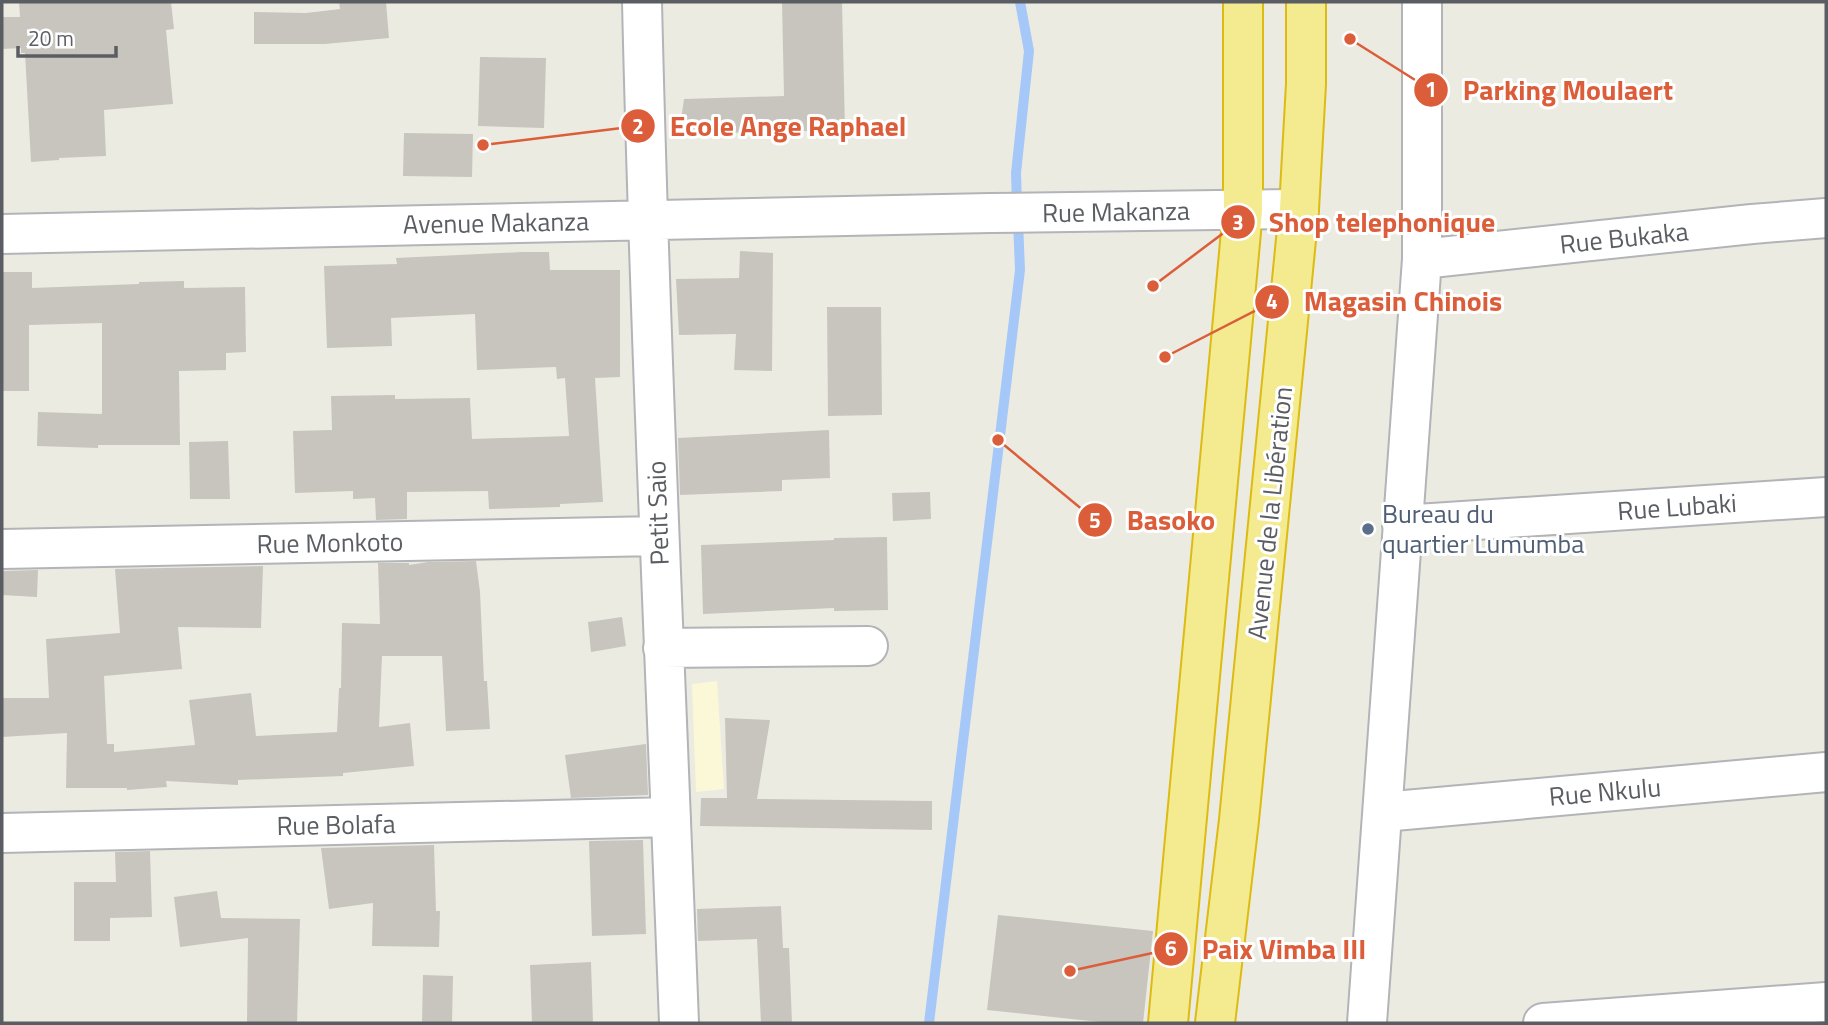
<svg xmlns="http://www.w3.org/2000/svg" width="1828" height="1025" viewBox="0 0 1828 1025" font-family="'Titillium Web',sans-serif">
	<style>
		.commercial { fill: #fbf8d8 }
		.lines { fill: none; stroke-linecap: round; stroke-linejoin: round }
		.stream { stroke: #a6c8f8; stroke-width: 10 }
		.building { fill: #c8c5bf }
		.street-casing { stroke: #b2b4b8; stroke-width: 42 }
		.highway-casing { stroke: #db1; stroke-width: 42 }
		.street { stroke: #fff; stroke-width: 38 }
		.highway { stroke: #f4ea90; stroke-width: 38 }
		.service-dot { fill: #5c6f8a; stroke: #fff; stroke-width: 2.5 }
		.labels { text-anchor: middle; stroke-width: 6; stroke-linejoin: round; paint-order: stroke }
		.street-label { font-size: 26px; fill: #5a5d62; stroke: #fff }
		.service-label { font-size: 26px; fill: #4e5e75; stroke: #fff; text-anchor: start }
		.leader { fill: none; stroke: #db5d39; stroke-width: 2.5 }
		.callout-dot { fill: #db5d39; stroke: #fff; stroke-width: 2.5 }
		.mark-label { font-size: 21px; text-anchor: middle; font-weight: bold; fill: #fff }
		.callout-label { font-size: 28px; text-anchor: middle; font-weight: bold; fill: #db5d39; stroke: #fff; stroke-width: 6; stroke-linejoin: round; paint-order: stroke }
	</style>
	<rect width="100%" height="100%" fill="#ecebe2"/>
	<path class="commercial" d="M 717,681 L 724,789 L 696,792 L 692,684 Z"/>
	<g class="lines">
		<path class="stream" d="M 1017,206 L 1016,173 L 1029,51 L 1020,2
			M 929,1023 L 1020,270 L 1018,221"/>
	</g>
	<path class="building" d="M 19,2 L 171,2 L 174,29 L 166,30 L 173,104 L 104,110 L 106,156 L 59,158 L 59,160 L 31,162 L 25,53 L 21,53 L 21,48 L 2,49 L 2,17 L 20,17 Z
		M 339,2 L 386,2 L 389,38 L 325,44 L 254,44 L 254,12 L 306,13 L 340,9 Z
		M 782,2 L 842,2 L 845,130 L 679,134 L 684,99 L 784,96 Z
		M 480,57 L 546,58 L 544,128 L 478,126 Z
		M 404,133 L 473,134 L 472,177 L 403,176 Z
		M 740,251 L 773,253 L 772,371 L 734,370 L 736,334 L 679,335 L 676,279 L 739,278 Z
		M 522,252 L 549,252 L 550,270 L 620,270 L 620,377 L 595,378 L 603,502 L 560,504 L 560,507 L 489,509 L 488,491 L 407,492 L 407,519 L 376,520 L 375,498 L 353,499 L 353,491 L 295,493 L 293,431 L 332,430 L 331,396 L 395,395 L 395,399 L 470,398 L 472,439 L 569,436 L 565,378 L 557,379 L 556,367 L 477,370 L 475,314 L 391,318 L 392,346 L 327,348 L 324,266 L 397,264 L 396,258 Z
		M 2,272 L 32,272 L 32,288 L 139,284 L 139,282 L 184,281 L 184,288 L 245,287 L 246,352 L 226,353 L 226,370 L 179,371 L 180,445 L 98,445 L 98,448 L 37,446 L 38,412 L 102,414 L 102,323 L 29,325 L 29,391 L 2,391 Z
		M 827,307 L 881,307 L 882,415 L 828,416 Z
		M 829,430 L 830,478 L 782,480 L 782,491 L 680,495 L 678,438 Z
		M 228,441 L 230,499 L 190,499 L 189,442 Z
		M 930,492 L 931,519 L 893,521 L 892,493 Z
		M 887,537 L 888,610 L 834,611 L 834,608 L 703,614 L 701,545 L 834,540 L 834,538 Z
		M 476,561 L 480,592 L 484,681 L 487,681 L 490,729 L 446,731 L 442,656 L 382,656 L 379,727 L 410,723 L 414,766 L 343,773 L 343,776 L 238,780 L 238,785 L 166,781 L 167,787 L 127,790 L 127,788 L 66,788 L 67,733 L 2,737 L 2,698 L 49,698 L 46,639 L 120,633 L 115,569 L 263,566 L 261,628 L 178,627 L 182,669 L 104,676 L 107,744 L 114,744 L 114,752 L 195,745 L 189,700 L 251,693 L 256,736 L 337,732 L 339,688 L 341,688 L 342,623 L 380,624 L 378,563 L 409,563 L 409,565 L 428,562 Z
		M 38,570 L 37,597 L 2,595 L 2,571 Z
		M 622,617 L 626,646 L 591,652 L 588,622 Z
		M 725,718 L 770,720 L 757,799 L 932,801 L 932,830 L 700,826 L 701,798 L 727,798 Z
		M 646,744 L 648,795 L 571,798 L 565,755 Z
		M 643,840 L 646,934 L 592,936 L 589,841 Z
		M 434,845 L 436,911 L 440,911 L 439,947 L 372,946 L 373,903 L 329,909 L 321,848 Z
		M 150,851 L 152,917 L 110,918 L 110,941 L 74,941 L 74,882 L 116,882 L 115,852 Z
		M 217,891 L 221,918 L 300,919 L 297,1023 L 247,1023 L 248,938 L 180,947 L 174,897 Z
		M 781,906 L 783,948 L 789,948 L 792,1023 L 761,1023 L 757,939 L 698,941 L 697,909 Z
		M 998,915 L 1153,931 L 1143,1023 L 1109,1023 L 987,1010 Z
		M 591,962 L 593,1023 L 532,1023 L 530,965 Z
		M 423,975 L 453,976 L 452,1023 L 422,1023 Z"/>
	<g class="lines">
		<defs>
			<path id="street" d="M 642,2 C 650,342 666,683 679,1023
				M 2,234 L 990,213 L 1299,209
				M 1422,259 L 1752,224 L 1826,218
				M 1402,525 L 1826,497
				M 2,549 L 658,536
				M 663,648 L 868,646
				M 1383,812 L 1826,772
				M 2,833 L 671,817
				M 1367,1023 L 1422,259 L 1422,2
				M 1543,1023 L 1826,1002"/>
			<path id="highway" d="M 1168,1023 L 1243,210 L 1243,2
				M 1215,1023 L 1239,820 L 1299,209 L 1306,84 L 1306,2"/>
		</defs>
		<use href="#street" class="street-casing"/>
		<use href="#highway" class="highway-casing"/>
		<use href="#street" class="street"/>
		<use href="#highway" class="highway"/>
	</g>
	<circle class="service-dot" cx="1368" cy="529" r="7"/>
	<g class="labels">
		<g class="street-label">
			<text transform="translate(1116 212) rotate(-1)" y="9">Rue Makanza</text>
			<text transform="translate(496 223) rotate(-1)" y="9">Avenue Makanza</text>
			<text transform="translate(1624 238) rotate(-6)" y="9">Rue Bukaka</text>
			<text transform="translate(1677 507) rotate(-4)" y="9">Rue Lubaki</text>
			<text transform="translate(658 513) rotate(-92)" y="9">Petit Saio</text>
			<text transform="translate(1270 513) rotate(-84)" y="9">Avenue de la Libération</text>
			<text transform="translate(330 543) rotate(-1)" y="9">Rue Monkoto</text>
			<text transform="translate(1605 792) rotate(-5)" y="9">Rue Nkulu</text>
			<text transform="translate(336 825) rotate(-1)" y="9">Rue Bolafa</text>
		</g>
		<g class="service-label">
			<text x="1382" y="523">Bureau du<tspan x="1382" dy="30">quartier Lumumba</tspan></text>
		</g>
	</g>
	<path class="leader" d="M1350 39L1431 90M483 145L638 126M1153 286L1238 222M1165 357L1272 302M998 440L1095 520M1070 971L1171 949"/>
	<g class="callout-dot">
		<circle cx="1350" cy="39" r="7"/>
		<circle cx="483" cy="145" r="7"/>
		<circle cx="1153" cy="286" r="7"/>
		<circle cx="1165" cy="357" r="7"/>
		<circle cx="998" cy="440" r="7"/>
		<circle cx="1070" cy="971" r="7"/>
		<circle cx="1431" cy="90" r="18"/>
		<circle cx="638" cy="126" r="18"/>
		<circle cx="1238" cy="222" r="18"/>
		<circle cx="1272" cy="302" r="18"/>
		<circle cx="1095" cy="520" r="18"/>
		<circle cx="1171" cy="949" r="18"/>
	</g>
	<g class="mark-label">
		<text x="1431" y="97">1</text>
		<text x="638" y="134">2</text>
		<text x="1238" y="230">3</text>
		<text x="1272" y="309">4</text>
		<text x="1095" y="528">5</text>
		<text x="1171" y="956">6</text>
	</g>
	<g class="callout-label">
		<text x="1568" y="100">Parking Moulaert</text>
		<text x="788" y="136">Ecole Ange Raphael</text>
		<text x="1382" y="232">Shop telephonique</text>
		<text x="1403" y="311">Magasin Chinois</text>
		<text x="1171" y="530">Basoko</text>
		<text x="1284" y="959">Paix Vimba III</text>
	</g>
	<rect width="1828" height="1025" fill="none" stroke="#5a5d62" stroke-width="7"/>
	<path d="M18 46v10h98v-10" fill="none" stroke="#5a5d62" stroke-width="3.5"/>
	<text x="28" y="46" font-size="21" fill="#5a5d62" stroke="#ffffff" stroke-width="5" paint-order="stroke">20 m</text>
</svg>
